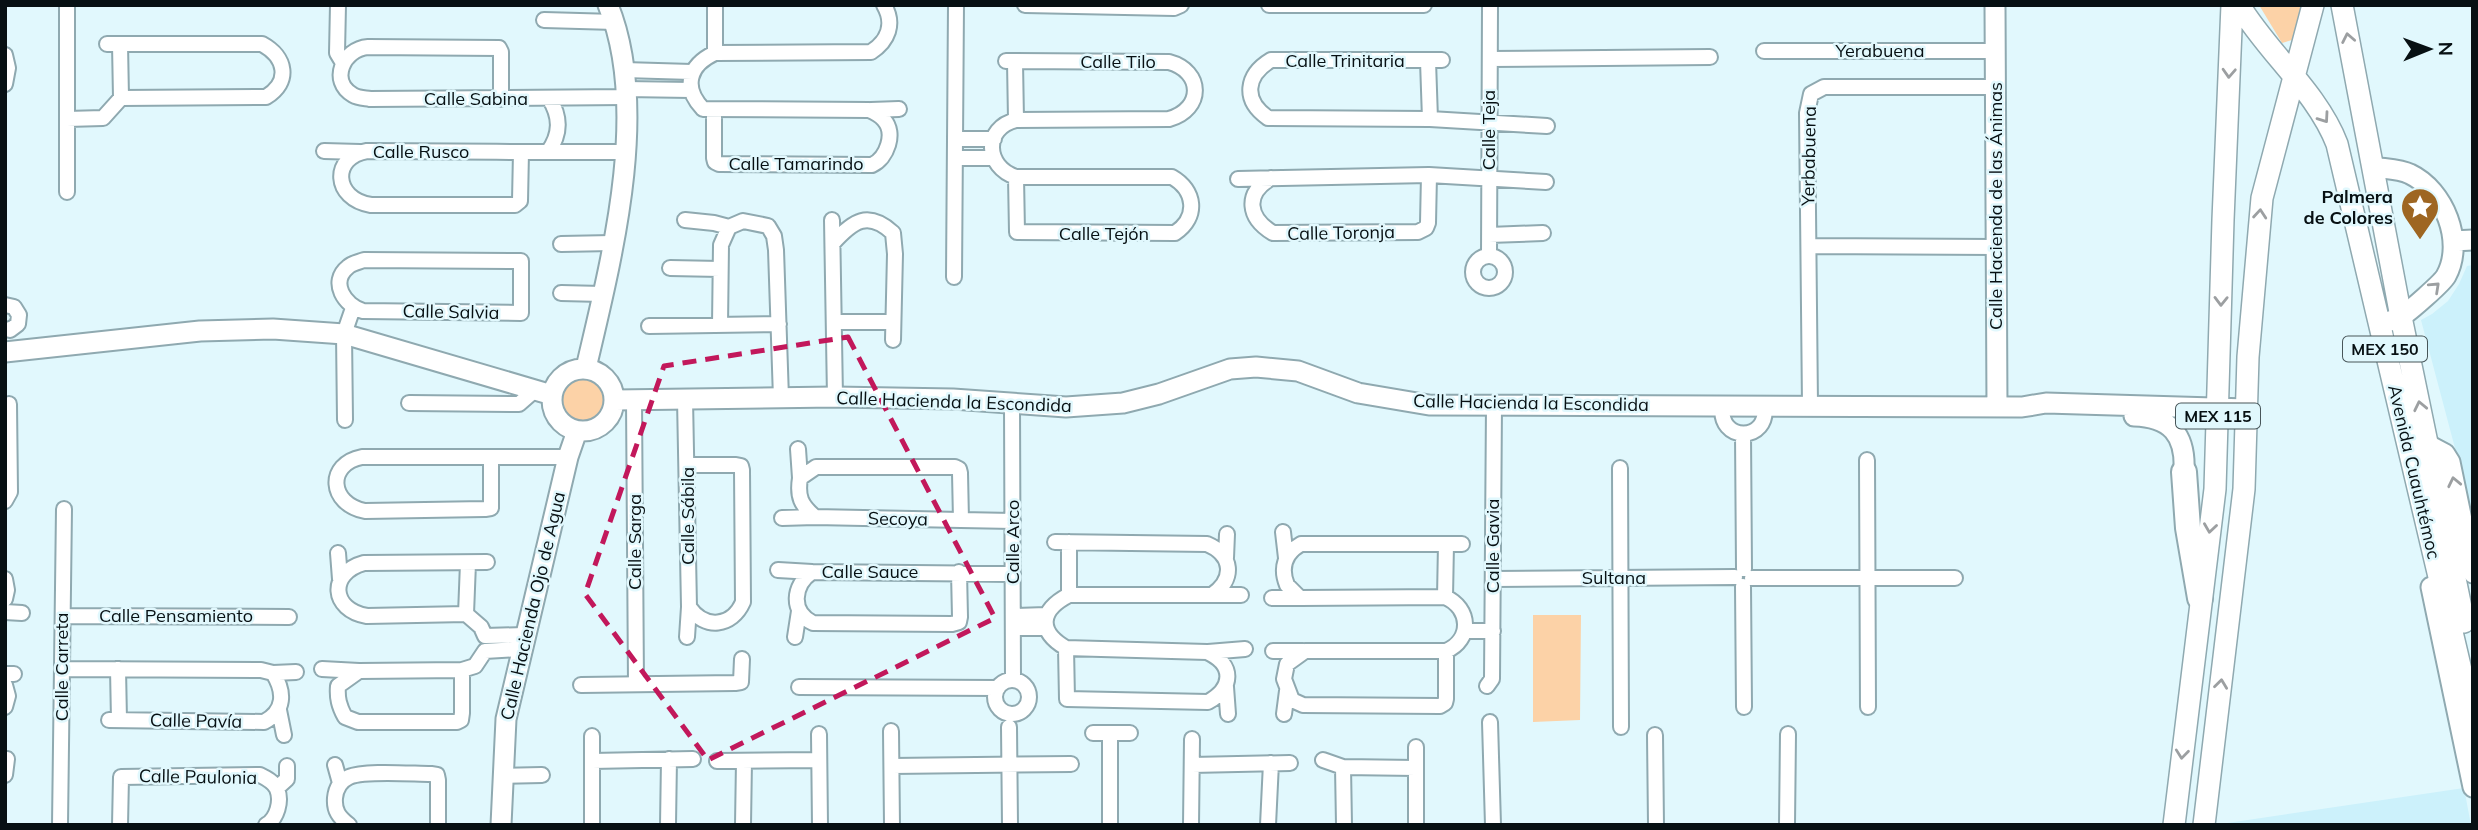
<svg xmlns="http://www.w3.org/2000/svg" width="2478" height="830" viewBox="0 0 2478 830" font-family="Mulish,sans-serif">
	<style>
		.built { fill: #ccf1fb }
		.green { fill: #fcd2a7 }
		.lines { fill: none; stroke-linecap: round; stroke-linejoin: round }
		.street-casing { stroke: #8fa9b0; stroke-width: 18 }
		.secondary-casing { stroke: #8fa9b0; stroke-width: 23 }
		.primary-casing { stroke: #8fa9b0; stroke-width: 24 }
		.highway-casing { stroke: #8fa9b0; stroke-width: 28 }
		.street { stroke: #fff; stroke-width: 14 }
		.secondary { stroke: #fff; stroke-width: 19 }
		.primary { stroke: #fff; stroke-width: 21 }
		.highway { stroke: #fff; stroke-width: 24 }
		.oneway { stroke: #9c9fa1 }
		.marked { fill: none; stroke: #c2185b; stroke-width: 5; stroke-dasharray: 14 9; stroke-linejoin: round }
		.labels { text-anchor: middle; stroke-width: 5; stroke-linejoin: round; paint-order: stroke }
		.shield { fill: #e1f8fd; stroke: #485659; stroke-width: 2 }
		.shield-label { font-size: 16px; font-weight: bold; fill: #071013 }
		.street-label { font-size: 18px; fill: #071013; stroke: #e1f8fd }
		.poi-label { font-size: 18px; font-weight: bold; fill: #071013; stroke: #e1f8fd; text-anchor: end }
	</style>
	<rect width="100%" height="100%" fill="#e1f8fd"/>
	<path class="built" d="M 2473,265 L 2473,516 L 2421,320 L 2432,314 L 2448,301 L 2459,284 L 2467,266 Z
		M 2464,788 L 2471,825 L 2214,825 Z"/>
	<path class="green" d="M 2259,5 L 2302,5 L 2292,40 L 2282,43 Z
		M562 400a24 24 0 1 1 48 0a24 24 0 1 1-48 0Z
		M 1533,615 L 1581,615 L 1580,720 L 1533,722 Z"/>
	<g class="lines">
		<defs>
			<path id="street" d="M 338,5 L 337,53 L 343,63
				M 715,5 L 715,53
				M 1025,5 L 1174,8 L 1181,5
				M 1269,5 L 1424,5
				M 544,20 L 615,22
				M 107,44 L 262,44 C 286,57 291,82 266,97 L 121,98
				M 1764,51 L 1996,51
				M 5,55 L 8,68 L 5,84
				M 1490,59 L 1710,57
				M 1442,60 L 1271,60 C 1246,75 1242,100 1268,118 L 1430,119 L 1547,126
				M 1006,61 L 1169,62 C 1203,71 1204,109 1169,119 L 1016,120 C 983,128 985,167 1016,177 L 1172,177 C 1195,190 1199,217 1175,233 L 1017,232 L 1016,177
				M 1428,61 L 1430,119
				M 1015,62 L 1016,120
				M 624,70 L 692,72
				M 625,89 L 691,90
				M 501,99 L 501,52 L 499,48 L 368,47 C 343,49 329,81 353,95 C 358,98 364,98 370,99 L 625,97
				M 714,110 L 714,158 L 715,162 L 719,164 L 872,165 C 887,158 896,133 884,120 C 880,115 874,112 869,110 L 703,109 C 682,87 689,65 715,53 L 871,52 C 888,41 895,24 884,5
				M 871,110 L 899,109
				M 67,119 L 103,118 L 121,98 L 120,44
				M 955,139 L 994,139
				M 324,151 L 360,152
				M 521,152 L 520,201 L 515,205 L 371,205 C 333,199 331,157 367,151 C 453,152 540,152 626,152
				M 548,152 C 561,134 561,117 549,98
				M 955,158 L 993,158
				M 1271,178 C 1244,194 1248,218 1273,233 L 1418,232 L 1426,228 L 1428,223 L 1429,175
				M 1238,179 L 1429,175 L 1546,182
				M 67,192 L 67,5
				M 685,220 L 714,223 L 729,227
				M 832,220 L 835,397
				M 1489,235 L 1543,233
				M 833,243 C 853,221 868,210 893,233 L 895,254 L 893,340
				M 561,244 L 612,243
				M 1809,246 L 1996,247
				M1473 272a16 16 0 1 1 32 0a16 16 0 1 1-32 0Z
				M 1489,256 L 1490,5
				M 364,260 L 521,261 L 521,313 L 363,311 C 345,306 329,282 348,267 C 352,263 359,262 364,260 Z
				M 670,268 L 720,269
				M 954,277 L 956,5
				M 561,293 L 602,294
				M 5,305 L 14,307 L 19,315 L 18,324 L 10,330 L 5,329
				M 835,322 L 893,322
				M 720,325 L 721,245 L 729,227 L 743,221 L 768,226 L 774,236 L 776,250 L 781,398
				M 649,326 L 779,324
				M 685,399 L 689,607 C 705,630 732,627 743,602 L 742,470 L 741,466 L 736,465 L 688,465
				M 634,400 L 636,684
				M 409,403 L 519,404 L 535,390
				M 1012,405 L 1013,680
				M 1723,405 C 1716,443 1771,443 1764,405
				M 1810,405 L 1807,113 L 1811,94 L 1824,87 L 1996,87
				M 345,420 L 344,334 L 353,308
				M 1743,434 L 1744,569
				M 798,449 L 800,478
				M 491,457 L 491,508 L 485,509 L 365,511 C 329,504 326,464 362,457 L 568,457
				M 1867,460 L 1868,707
				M 1620,468 L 1621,727
				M 5,501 L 10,492 L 9,404
				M 782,518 L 815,517
				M 961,520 L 960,473 L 959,469 L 955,467 L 816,467 L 800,478 C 797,497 801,505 815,517 L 961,520 L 1013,521
				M 1283,532 L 1286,558
				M 1055,542 L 1207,544 C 1233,555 1235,579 1212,595 L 1069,595 C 1040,610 1037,631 1066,648 L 1207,652 C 1235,665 1233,688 1208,702 L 1067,699 L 1066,648
				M 1069,542 L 1069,595
				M 338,553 L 340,579
				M 1226,558 L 1227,534
				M 778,570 L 812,572
				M 959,572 L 960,617 L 959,622 L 952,624 L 813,623 C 790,612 793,585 812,572 L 1013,574
				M 1752,578 L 1955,578
				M 5,579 L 7,590 L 5,599
				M 1493,579 L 1735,577
				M 1743,586 L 1744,707
				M 1212,595 L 1241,595
				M 1445,597 L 1446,544
				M 1272,598 L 1300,598
				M 5,612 L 22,613
				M 466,614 L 367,616 C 331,610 328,573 364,563 L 487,562
				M 466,614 L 481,627 L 485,636 L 525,635
				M 466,614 L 468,563
				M 63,616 L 289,617
				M 1013,616 L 1046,615
				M 1014,628 L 1046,628
				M 1465,631 L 1493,631
				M 687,637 L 689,607
				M 795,637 L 799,611
				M 1273,651 L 1303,651
				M 1446,651 L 1446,699 L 1445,703 L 1440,706 L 1303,705 L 1292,700 L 1284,679 L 1287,664 L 1305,651 L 1446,651 C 1472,640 1471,608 1445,597 L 1300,598 L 1287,585 C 1280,568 1285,553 1301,544 L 1462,544
				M 1208,652 L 1245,649
				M 63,669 L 261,670 L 273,673 C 285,692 285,711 264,722 L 109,720
				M 118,669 L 119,720
				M 322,669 L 359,671
				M 462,670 L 462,713 L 461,720 L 457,722 L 358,722 L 345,717 C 339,706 337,698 338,686 L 359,671 L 462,670 L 475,666 L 485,651 L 521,649
				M 273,673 L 296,672
				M 5,674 L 14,674
				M995 697a17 17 0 1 1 34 0a17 17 0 1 1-34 0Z
				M 5,685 L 8,696 L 5,707
				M 581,685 L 735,683 L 741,682 L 742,659
				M 1487,686 L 1492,679 L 1494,405
				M 799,687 L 998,688
				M 1226,687 L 1228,714
				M 279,710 L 284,735
				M 1284,714 L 1287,691
				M 1490,722 L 1493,825
				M 1009,727 L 1010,825
				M 891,731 L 892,825
				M 1093,733 L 1130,733
				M 1110,733 L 1110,825
				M 819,734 L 820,825
				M 1655,735 L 1656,825
				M 1416,747 L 1416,825
				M 1323,760 L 1343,767 L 1416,768
				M 592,761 L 693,759
				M 717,761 L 819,760
				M 335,765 L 340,783
				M 1192,765 L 1290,763
				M 892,766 L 1071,764
				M 1343,767 L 1344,825
				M 5,775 L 7,759
				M 503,776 L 542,775
				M 277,788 L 287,779 L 287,766
				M 60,825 L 64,509
				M 120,825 L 121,777 L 260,775 C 266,778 274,782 277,789 C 282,801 277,819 266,825
				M 349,825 C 339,817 334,811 335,798 C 336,788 340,781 349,777 C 364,770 413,774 431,774 L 437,775 L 438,780 L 438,825
				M 592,825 L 592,736
				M 668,825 L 669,759
				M 743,825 L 744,761
				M 1191,825 L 1192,739
				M 1268,825 L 1271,763
				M 1787,825 L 1788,734"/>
			<path id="secondary" d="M 1995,5 L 1997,406
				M 2373,167 C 2385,169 2400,169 2410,174 C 2444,190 2465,242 2446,276 C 2442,283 2410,311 2402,316 C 2398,319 2392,320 2387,322
				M 2453,241 L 2473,240
				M 5,352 L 200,331 L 273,329 L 344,334 L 552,395
				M 586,368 C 611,261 651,110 608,5
				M552 400a31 31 0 1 1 62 0a31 31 0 1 1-62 0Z
				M 615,400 L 835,397 L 953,399 L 1066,407 L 1123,403 L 1159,394 L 1230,369 L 1256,367 L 1298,371 L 1358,393 L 1429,405 L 2022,407 L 2046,403 L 2247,409
				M 2134,416 C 2171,417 2186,435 2184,472
				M 2428,445 L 2445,454 L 2450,462 L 2473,573
				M 2431,587 L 2473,787
				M 501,825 L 506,719 L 568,457 L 577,431"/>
			<path id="primary" d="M 2239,5 C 2268,53 2317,92 2337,144 L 2473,721
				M 2342,5 L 2401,317 L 2464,622
				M 2174,825 L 2215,489 L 2223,220 L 2232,5
				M 2204,825 L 2244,489 L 2248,357 L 2262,198 L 2313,5"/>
			<path id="highway" d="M 2184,472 L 2188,528 L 2200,598"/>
		</defs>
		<use href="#street" class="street-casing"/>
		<use href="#secondary" class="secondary-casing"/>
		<use href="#primary" class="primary-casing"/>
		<use href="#highway" class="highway-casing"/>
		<use href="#street" class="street"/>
		<use href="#secondary" class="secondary"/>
		<use href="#primary" class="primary"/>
		<use href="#highway" class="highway"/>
	</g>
	<defs><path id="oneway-chevron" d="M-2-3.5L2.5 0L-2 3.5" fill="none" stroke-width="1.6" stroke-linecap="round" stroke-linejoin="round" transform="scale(1.75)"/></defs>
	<g class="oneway">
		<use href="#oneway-chevron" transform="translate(2348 38) rotate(-101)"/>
		<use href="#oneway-chevron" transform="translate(2229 73) rotate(93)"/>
		<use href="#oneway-chevron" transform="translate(2324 118) rotate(55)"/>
		<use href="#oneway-chevron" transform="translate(2260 214) rotate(-85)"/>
		<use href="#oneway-chevron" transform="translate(2435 287) rotate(-43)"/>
		<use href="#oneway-chevron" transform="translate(2221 301) rotate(91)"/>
		<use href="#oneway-chevron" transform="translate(2420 406) rotate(-102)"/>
		<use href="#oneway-chevron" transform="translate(2454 482) rotate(-102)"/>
		<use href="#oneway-chevron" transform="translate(2210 528) rotate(98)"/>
		<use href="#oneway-chevron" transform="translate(2221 684) rotate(-83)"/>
		<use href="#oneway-chevron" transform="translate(2182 754) rotate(96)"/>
	</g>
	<path class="marked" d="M 848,337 L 995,618 L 708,760 L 585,594 L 664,366 Z"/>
	<defs>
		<symbol id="sight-pin" viewBox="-11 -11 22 30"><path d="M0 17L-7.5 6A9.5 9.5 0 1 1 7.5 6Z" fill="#9e6622" stroke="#e1f8fd"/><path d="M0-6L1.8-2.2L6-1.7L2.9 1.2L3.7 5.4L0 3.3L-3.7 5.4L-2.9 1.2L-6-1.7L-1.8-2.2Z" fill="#fff"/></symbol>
	</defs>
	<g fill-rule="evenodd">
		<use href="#sight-pin" x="2398" y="185" width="44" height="60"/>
	</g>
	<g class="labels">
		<g class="shield">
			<rect x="2343" y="336.5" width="84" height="25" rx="5"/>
			<rect x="2176" y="403.5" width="84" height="25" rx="5"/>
		</g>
		<g class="shield-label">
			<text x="2385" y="355">MEX 150</text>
			<text x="2218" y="422">MEX 115</text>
		</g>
		<g class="street-label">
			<text x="1880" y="57">Yerabuena</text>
			<text x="1345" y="67">Calle Trinitaria</text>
			<text x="1118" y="68">Calle Tilo</text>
			<text x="476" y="105">Calle Sabina</text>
			<text transform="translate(1489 130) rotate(-90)" y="6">Calle Teja</text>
			<text x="421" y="158">Calle Rusco</text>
			<text transform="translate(1809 156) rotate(-89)" y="6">Yerbabuena</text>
			<text x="796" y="170">Calle Tamarindo</text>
			<text transform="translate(1996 206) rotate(-90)" y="6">Calle Hacienda de las Ánimas</text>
			<text transform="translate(1341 233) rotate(-1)" y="6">Calle Toronja</text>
			<text x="1104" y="240">Calle Tejón</text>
			<text transform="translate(451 312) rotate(1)" y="6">Calle Salvia</text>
			<text transform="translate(954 402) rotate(2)" y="6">Calle Hacienda la Escondida</text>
			<text transform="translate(1531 403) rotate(1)" y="6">Calle Hacienda la Escondida</text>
			<text transform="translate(2414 472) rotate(77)" y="6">Avenida Cuauhtémoc</text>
			<text transform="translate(688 516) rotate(-90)" y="6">Calle Sábila</text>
			<text transform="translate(898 519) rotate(1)" y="6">Secoya</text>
			<text transform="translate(635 542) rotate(-90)" y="6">Calle Sarga</text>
			<text transform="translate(1013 542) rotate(-90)" y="6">Calle Arco</text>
			<text transform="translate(1493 546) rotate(-90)" y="6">Calle Gavia</text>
			<text x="870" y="578">Calle Sauce</text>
			<text x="1614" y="584">Sultana</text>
			<text transform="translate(533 606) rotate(-77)" y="6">Calle Hacienda Ojo de Agua</text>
			<text x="176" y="622">Calle Pensamiento</text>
			<text transform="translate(62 667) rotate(-90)" y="6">Calle Carreta</text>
			<text transform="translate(196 721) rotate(1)" y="6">Calle Pavía</text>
			<text transform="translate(198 777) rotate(1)" y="6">Calle Paulonia</text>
		</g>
		<g class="poi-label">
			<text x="2393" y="203">Palmera<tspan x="2393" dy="21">de Colores</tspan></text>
		</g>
	</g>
	<rect width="2478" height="830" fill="none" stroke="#071013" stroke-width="14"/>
	<g transform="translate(2429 49) rotate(89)" stroke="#e1f8fd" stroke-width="5" paint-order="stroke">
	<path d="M0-5L12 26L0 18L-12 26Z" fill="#071013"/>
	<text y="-10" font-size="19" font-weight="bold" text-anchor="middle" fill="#071013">N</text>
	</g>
</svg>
